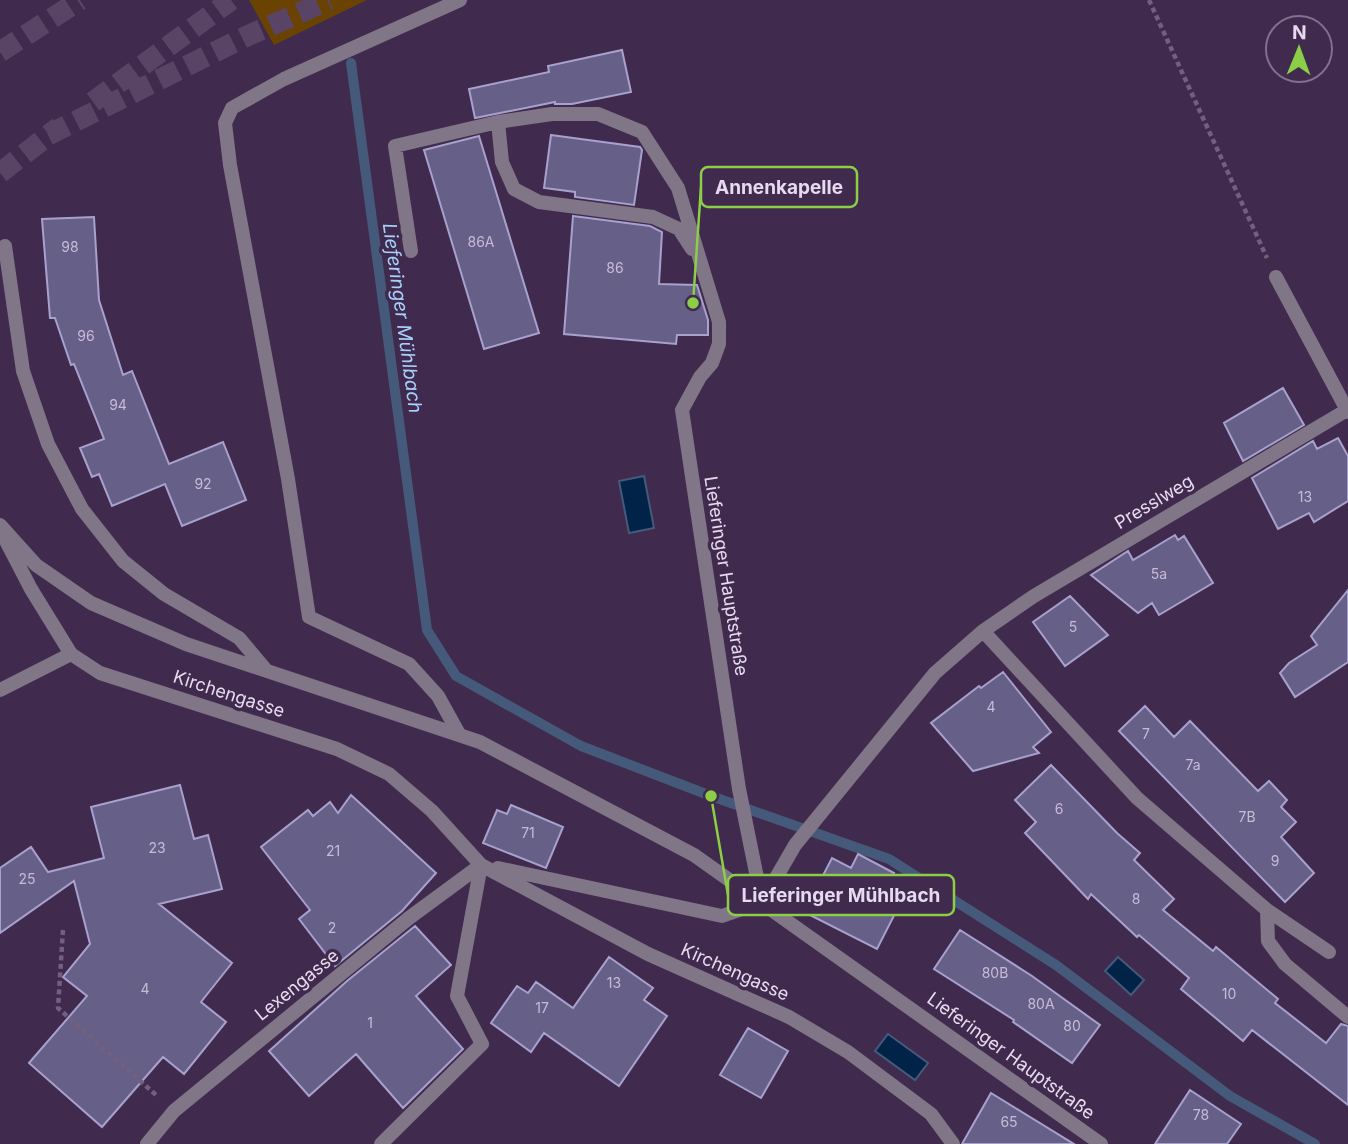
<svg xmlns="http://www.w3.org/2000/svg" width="1348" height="1144" viewBox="0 0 1348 1144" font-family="Inter,sans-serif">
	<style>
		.green { fill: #6a4302 }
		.water { fill: #002347; stroke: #455a7a; stroke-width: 2 }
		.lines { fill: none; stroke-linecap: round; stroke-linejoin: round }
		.stream { stroke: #455a7a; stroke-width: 10 }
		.building { fill: #665f88; stroke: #a8a1ce; stroke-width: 2 }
		.highway-tunnel { stroke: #594465; stroke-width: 21; stroke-dasharray: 21 10; stroke-linecap: butt }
		.path { stroke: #73607f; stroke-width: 4.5; stroke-dasharray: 5 3.5; stroke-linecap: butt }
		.lane { stroke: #807687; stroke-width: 14 }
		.street { stroke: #807687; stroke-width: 14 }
		.labels { text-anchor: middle; stroke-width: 7; stroke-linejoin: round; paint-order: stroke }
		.number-label { font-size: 14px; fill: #c7bbd6 }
		.street-label { font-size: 18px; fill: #e7daf0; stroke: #402a4d }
		.water-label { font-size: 19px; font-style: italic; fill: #a8d0fe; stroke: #402a4d }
		.leader { fill: none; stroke: #8cce46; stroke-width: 2.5 }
		.callout-dot { fill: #8cce46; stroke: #402a4d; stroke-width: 2.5 }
		.callout { fill: #402a4d; stroke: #8cce46; stroke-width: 2.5 }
		.callout-label { font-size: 19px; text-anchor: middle; font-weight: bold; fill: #e7daf0 }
	</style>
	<rect width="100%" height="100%" fill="#402a4d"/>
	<path class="green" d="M 249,0 L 367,0 L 274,45 Z"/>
	<path class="water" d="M 644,476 L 654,528 L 629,533 L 619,481 Z
		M 1118,957 L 1144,980 L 1131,995 L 1105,971 Z
		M 888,1034 L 928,1063 L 915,1080 L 875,1051 Z"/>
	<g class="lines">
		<path class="stream" d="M 351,63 L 427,630 L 456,676 L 581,746 L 711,796 L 889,859 L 1056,965 L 1230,1096 L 1315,1144"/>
	</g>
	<path class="building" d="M 622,50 L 631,92 L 572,104 L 555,104 L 555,102 L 475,118 L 469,89 L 549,72 L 548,66 Z
		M 551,135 L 640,147 L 642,150 L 634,205 L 575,197 L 575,192 L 544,188 Z
		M 479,136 L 539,333 L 484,349 L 424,150 Z
		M 573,216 L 650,226 L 662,232 L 659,284 L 697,285 L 708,320 L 708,335 L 677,335 L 676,344 L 564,334 Z
		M 94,217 L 99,300 L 123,375 L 132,371 L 169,464 L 223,442 L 246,500 L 182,526 L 165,484 L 112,506 L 99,474 L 92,477 L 80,448 L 104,439 L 74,364 L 71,365 L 55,318 L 50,318 L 42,219 Z
		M 1283,388 L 1304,425 L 1243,461 L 1224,423 Z
		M 1338,438 L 1348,456 L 1348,501 L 1314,522 L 1309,513 L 1278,529 L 1252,478 L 1313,441 L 1317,449 Z
		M 1175,535 L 1178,540 L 1184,536 L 1213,583 L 1159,615 L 1152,603 L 1138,613 L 1091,575 L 1128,551 L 1133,560 Z
		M 1348,590 L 1348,662 L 1295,697 L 1280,673 L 1289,663 L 1317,645 L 1311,636 Z
		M 1070,596 L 1108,635 L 1065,666 L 1033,622 Z
		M 1003,672 L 1051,732 L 1033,747 L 1039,753 L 973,771 L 931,723 L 979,686 L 981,688 Z
		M 1145,706 L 1174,737 L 1190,721 L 1258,791 L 1269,781 L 1287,800 L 1281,807 L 1296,822 L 1281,837 L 1314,873 L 1285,902 L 1119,731 Z
		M 1051,765 L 1117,833 L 1140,853 L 1134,860 L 1174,899 L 1163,910 L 1213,951 L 1216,947 L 1278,999 L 1275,1003 L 1326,1043 L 1341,1024 L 1348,1026 L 1348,1105 L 1252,1030 L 1243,1041 L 1181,989 L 1189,978 L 1139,935 L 1137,937 L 1091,894 L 1088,899 L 1025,833 L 1036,822 L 1015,800 Z
		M 180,785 L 194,839 L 208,835 L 222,889 L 159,904 L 232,963 L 201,1002 L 226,1022 L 184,1074 L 163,1057 L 102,1127 L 29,1063 L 87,996 L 63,977 L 90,944 L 74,881 L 0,933 L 0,868 L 31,847 L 48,872 L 104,858 L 91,807 Z
		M 351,795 L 436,873 L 402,911 L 335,966 L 299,919 L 310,910 L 261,847 L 308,810 L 313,816 L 330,802 L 338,813 Z
		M 511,805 L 563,827 L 546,868 L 483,843 L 497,810 L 507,814 Z
		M 858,854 L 894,873 L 889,883 L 906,892 L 877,949 L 804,912 L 832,858 L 851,868 Z
		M 415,926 L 451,965 L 416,996 L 463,1049 L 403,1108 L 356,1054 L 309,1096 L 269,1051 L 347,981 Z
		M 960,930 L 1032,976 L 1100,1025 L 1072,1063 L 1013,1022 L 1014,1020 L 934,969 Z
		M 609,957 L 653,988 L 644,1000 L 667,1016 L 619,1086 L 544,1033 L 531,1052 L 491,1023 L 517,986 L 528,993 L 536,982 L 573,1008 Z
		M 748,1028 L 788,1051 L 761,1098 L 720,1075 Z
		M 1190,1090 L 1241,1124 L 1227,1144 L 1155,1144 Z
		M 991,1093 L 1074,1144 L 962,1144 Z"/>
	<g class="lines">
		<path class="highway-tunnel" d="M 0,52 L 80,0
			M 93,102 L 231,0
			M 48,135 L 247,36 L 329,0
			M 0,173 L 59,127"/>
		<path class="path" d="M 1149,0 L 1267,258
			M 63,930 L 58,1008 L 156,1095"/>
		<path class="lane" d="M 0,690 L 71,654
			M 459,734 L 438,696 L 409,664 L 309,617 L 288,479 L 230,165 L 225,123 L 232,108 L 284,79 L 460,0
			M 381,1144 L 482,1044 L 457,996 L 481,865"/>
		<path class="street" d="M 498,122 L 502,162 L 514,189 L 539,202 L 653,217 L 679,229 L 692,249
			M 5,246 L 23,371 L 48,444 L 82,509 L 123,561 L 164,594 L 239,638 L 266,670
			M 411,251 L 395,146 L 498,122 L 552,114 L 598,114 L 642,132 L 678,188 L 719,322 L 719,344 L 712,363 L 700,377 L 682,410 L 739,789 L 762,902
			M 1276,277 L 1348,412
			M 0,525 L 36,565 L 91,603 L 186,644 L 480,742 L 694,855 L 1101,1144
			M 4,537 L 31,589 L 71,654 L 100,673 L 337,749 L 389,774 L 432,811 L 481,865 L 648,954 L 789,1017 L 848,1052 L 931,1114 L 953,1144
			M 983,631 L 1137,798 L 1267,910 L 1329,952
			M 498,868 L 722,916 L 762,902
			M 762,902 L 795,845 L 935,673 L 983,631 L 1034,596 L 1347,410
			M 1267,910 L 1268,941 L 1285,964 L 1348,1017
			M 147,1144 L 174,1111 L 409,918 L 481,865"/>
	</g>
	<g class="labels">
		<g class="number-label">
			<text x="481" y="247">86A</text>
			<text x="70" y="252">98</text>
			<text x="615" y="273">86</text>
			<text x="86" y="341">96</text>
			<text x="118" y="410">94</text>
			<text x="203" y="489">92</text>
			<text x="1305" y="502">13</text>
			<text x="1159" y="579">5a</text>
			<text x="1073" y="632">5</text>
			<text x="991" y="712">4</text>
			<text x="1146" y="739">7</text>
			<text x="1193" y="770">7a</text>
			<text x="1059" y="814">6</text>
			<text x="1247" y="822">7B</text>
			<text x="528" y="838">71</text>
			<text x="157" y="853">23</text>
			<text x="333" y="856">21</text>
			<text x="1275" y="866">9</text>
			<text x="27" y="884">25</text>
			<text x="1136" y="904">8</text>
			<text x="332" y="933">2</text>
			<text x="995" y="978">80B</text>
			<text x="614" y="988">13</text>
			<text x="145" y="994">4</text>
			<text x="1229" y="999">10</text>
			<text x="1041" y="1009">80A</text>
			<text x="542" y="1013">17</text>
			<text x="370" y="1028">1</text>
			<text x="1072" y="1031">80</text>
			<text x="1201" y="1120">78</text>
			<text x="1009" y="1127">65</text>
		</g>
		<g class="street-label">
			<text transform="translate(1154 502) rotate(-31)" y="6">Presslweg</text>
			<text transform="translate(726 576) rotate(81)" y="6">Lieferinger Hauptstraße</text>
			<text transform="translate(229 694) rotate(18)" y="6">Kirchengasse</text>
			<text transform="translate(735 972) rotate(24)" y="6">Kirchengasse</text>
			<text transform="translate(297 985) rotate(-39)" y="6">Lexengasse</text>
			<text transform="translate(1011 1056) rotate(36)" y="6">Lieferinger Hauptstraße</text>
		</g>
		<g class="water-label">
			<text transform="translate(403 318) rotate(82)" y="7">Lieferinger Mühlbach</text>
		</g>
	</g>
	<path class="leader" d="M693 303L701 187M711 796L728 895"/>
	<g class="callout-dot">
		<circle cx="693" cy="303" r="7"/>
		<circle cx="711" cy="796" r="7"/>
	</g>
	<g class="callout">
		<rect x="701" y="167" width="156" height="40" rx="7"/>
		<rect x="728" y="875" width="226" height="40" rx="7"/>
	</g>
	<g class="callout-label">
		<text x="779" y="194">Annenkapelle</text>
		<text x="841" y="902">Lieferinger Mühlbach</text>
	</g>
	<g transform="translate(1299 49) rotate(1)"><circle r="33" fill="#402a4d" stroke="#83708e" stroke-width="2"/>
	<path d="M0-5L12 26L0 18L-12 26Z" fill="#8cce46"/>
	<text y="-10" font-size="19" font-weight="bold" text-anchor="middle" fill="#e7daf0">N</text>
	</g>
</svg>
